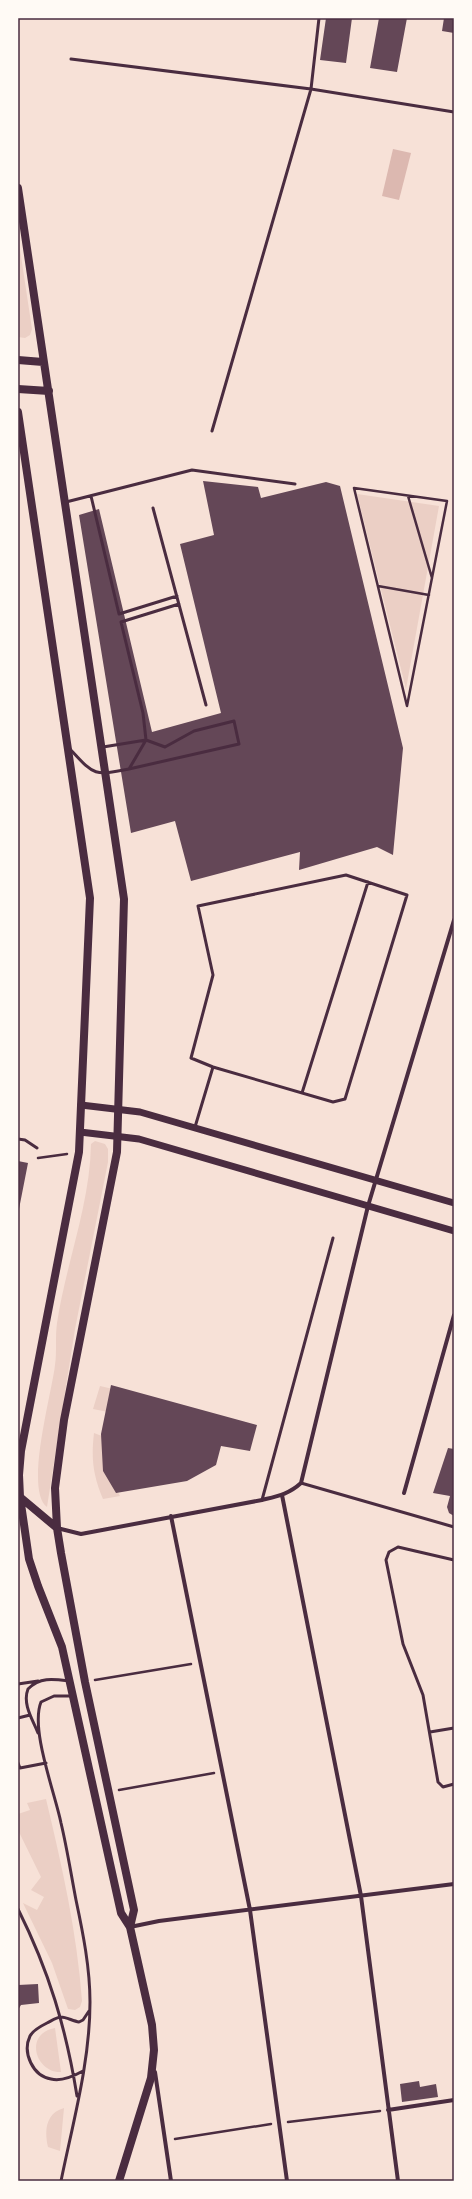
<svg xmlns="http://www.w3.org/2000/svg" width="472" height="2199" viewBox="0 0 472 2199" font-family="Helvetica,sans-serif">
	<style>
		.green { fill: #ebcfc5 }
		.water { fill: #dcb8b0 }
		.building { fill: #644757 }
		.lines { fill: none; stroke-linecap: round; stroke-linejoin: round }
		.path { stroke: #4a2c40; stroke-width: 2.5 }
		.service { stroke: #4a2c40; stroke-width: 3 }
		.minor { stroke: #4a2c40; stroke-width: 4 }
		.tertiary { stroke: #4a2c40; stroke-width: 7 }
		.secondary { stroke: #4a2c40; stroke-width: 8 }
		.neatline { fill: none; stroke: #4a2c40; stroke-width: 1.5 }
	</style>
	<rect width="100%" height="100%" fill="#f7e1d7"/>
	<path class="green" d="M 18,236 L 32,329 L 30,335 L 25,338 L 18,337 Z
		M 357,494 L 439,506 L 406,689 Z
		M 95,1141 L 105,1144 L 108,1149 L 108,1162 L 75,1329 L 47,1507 C 24,1490 52,1393 55,1365 C 57,1351 55,1337 57,1323 C 66,1263 90,1205 91,1144 Z
		M 100,1386 L 113,1389 L 108,1412 L 93,1409 Z
		M 94,1433 L 107,1438 L 112,1481 L 120,1496 L 103,1499 C 93,1475 91,1459 94,1433 Z
		M 46,1799 C 62,1866 77,1932 82,2001 L 80,2007 L 75,2010 L 68,2009 L 52,1963 L 23,1903 L 37,1910 L 44,1897 L 31,1890 L 41,1877 L 18,1830 L 18,1814 L 30,1810 L 27,1803 Z
		M 55,2028 L 61,2072 C 36,2073 23,2034 55,2028 Z
		M 64,2108 L 60,2151 L 48,2147 C 44,2130 46,2113 64,2108 Z"/>
	<path class="water" d="M 393,149 L 411,153 L 399,200 L 382,196 Z"/>
	<path class="building" d="M 326,18 L 352,18 L 346,63 L 320,60 Z
		M 379,18 L 407,18 L 397,72 L 370,68 Z
		M 444,18 L 454,18 L 454,33 L 442,31 Z
		M 203,481 L 258,487 L 261,498 L 326,482 L 340,486 L 403,748 L 393,855 L 377,847 L 299,870 L 300,852 L 191,881 L 175,821 L 131,833 L 79,515 L 99,509 L 152,732 L 221,713 L 180,544 L 214,535 Z
		M 18,1161 L 28,1163 L 19,1209 L 18,1209 Z
		M 111,1385 L 257,1425 L 250,1451 L 221,1446 L 216,1465 L 187,1481 L 116,1493 L 103,1471 L 101,1434 Z
		M 448,1448 L 454,1449 L 454,1516 L 449,1513 L 447,1507 L 450,1496 L 433,1493 Z
		M 38,1984 L 39,2003 L 21,2005 L 18,2010 L 18,1985 Z
		M 419,2081 L 420,2087 L 436,2084 L 438,2097 L 402,2102 L 400,2084 Z"/>
	<g class="lines">
		<path class="path" d="M 354,488 L 447,501 L 407,706 Z
			M 408,496 L 432,578
			M 378,586 L 429,595
			M 38,1158 L 67,1154
			M 95,1680 L 191,1664
			M 119,1790 L 214,1773
			M 288,2122 L 380,2111
			M 175,2139 L 271,2124"/>
		<path class="service" d="M 71,59 L 311,89 L 454,112
			M 212,431 L 311,89 L 319,18
			M 91,496 L 119,614 L 177,596
			M 66,502 L 192,470 L 295,484
			M 153,508 L 206,705
			M 103,747 L 146,740 L 165,747 L 194,731 L 234,721 L 239,744 L 129,769
			M 70,749 C 94,775 93,776 129,769 L 146,740 L 143,713 L 121,622 L 179,604
			M 346,875 L 407,895 L 345,1099 L 333,1102 L 213,1067 L 191,1058 L 213,975 L 198,906 Z
			M 302,1093 L 368,882
			M 195,1127 L 213,1067
			M 18,1139 L 25,1140 L 37,1148
			M 301,1483 L 454,1527
			M 262,1500 L 333,1238
			M 454,1560 L 398,1547 L 389,1552 L 386,1560 L 403,1644 L 423,1695 L 438,1782 L 443,1787 L 454,1784
			M 18,1684 L 38,1681
			M 18,1718 L 30,1715
			M 430,1732 L 454,1728
			M 38,1733 C 33,1720 22,1704 28,1689 C 40,1677 53,1679 69,1681
			M 18,1763 L 20,1768 L 46,1763
			M 18,1909 C 49,1971 66,2028 77,2096
			M 83,2071 C 74,2076 62,2082 51,2079 C 33,2076 22,2053 30,2036 C 33,2030 41,2026 47,2023 C 51,2021 57,2017 61,2017 C 66,2017 73,2021 79,2022 L 83,2020 L 89,2011
			M 61,2181 C 73,2122 90,2062 90,2002 C 90,1968 83,1933 76,1900 C 71,1874 67,1848 61,1823 C 55,1793 30,1729 41,1702 L 54,1696 L 72,1696"/>
		<path class="minor" d="M 404,1493 L 454,1315
			M 282,1495 L 361,1896 L 398,2181
			M 171,1516 L 250,1910 L 287,2181
			M 57,1528 L 81,1534 L 262,1500 C 278,1496 289,1494 301,1483 L 368,1206 L 454,920
			M 130,1927 L 159,1921 L 454,1884
			M 155,2072 L 171,2181
			M 388,2110 L 454,2100"/>
		<path class="tertiary" d="M 81,1105 L 140,1112 L 454,1203
			M 80,1132 L 139,1139 L 454,1231"/>
		<path class="secondary" d="M 18,188 L 124,899 L 117,1152 L 64,1420 L 55,1488 L 57,1528 L 61,1553 L 85,1682 L 134,1910 L 130,1927
			M 18,360 L 43,362
			M 18,389 L 49,391
			M 18,412 L 90,898 L 79,1152 L 21,1451 L 19,1475 L 20,1497 L 29,1559 L 38,1586 L 62,1647 L 121,1913 L 130,1927 L 152,2025 L 154,2050 L 151,2078 L 119,2181
			M 20,1497 L 57,1528"/>
	</g>
	<rect width="472" height="2199" fill="none" stroke="#fffaf5" stroke-width="38"/>
	<rect x="19" y="19" width="434" height="2161" class="neatline"/>
</svg>
